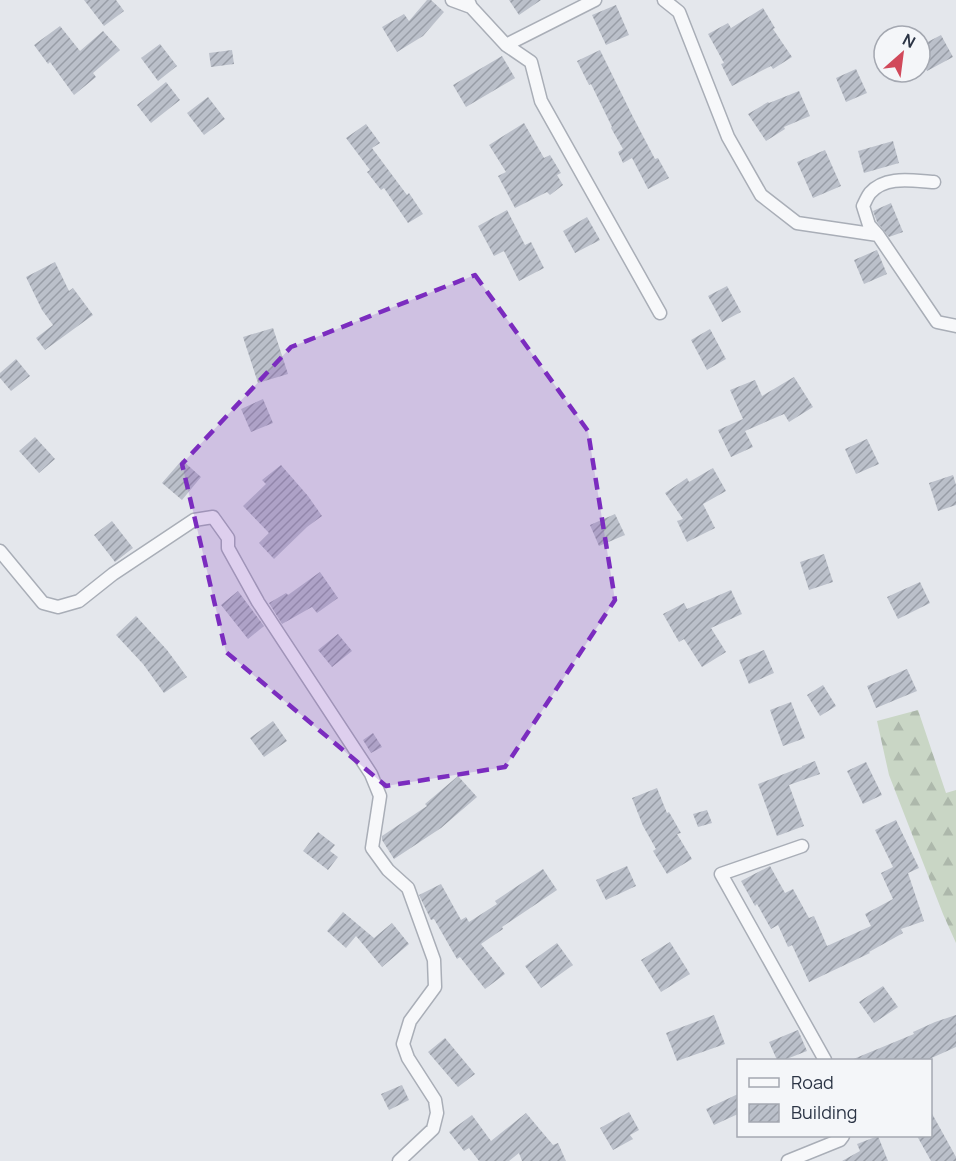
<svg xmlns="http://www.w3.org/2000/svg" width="956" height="1161" viewBox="0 0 956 1161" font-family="Manrope,sans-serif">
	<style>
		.forest { fill: url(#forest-firs) }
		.building { fill: url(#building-hatch) }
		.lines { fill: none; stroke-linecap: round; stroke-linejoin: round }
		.street-casing { stroke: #a9aeb7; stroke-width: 15 }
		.street { stroke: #f7f8fa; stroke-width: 12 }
		.marked { fill: #7b2cbf; fill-opacity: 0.2; stroke: #7b2cbf; stroke-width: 4.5; stroke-dasharray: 12 8; stroke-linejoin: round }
	</style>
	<defs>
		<pattern id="forest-firs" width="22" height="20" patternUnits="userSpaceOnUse" patternTransform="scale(1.5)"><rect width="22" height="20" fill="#c9d6c5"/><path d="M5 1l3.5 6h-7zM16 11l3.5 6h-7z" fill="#adb8ab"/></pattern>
		<pattern id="building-hatch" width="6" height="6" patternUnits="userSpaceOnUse" patternTransform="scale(1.5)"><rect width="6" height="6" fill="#bbc0ca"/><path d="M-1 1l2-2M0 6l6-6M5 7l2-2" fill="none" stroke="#989da6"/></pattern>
	</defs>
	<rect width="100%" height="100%" fill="#e4e7ec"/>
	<path class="forest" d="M 918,710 L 946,793 L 956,790 L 956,943 L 943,914 L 889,775 L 877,721 Z"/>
	<path class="building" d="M 84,0 L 116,0 L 124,11 L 104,26 Z
		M 427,0 L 431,0 L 444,12 L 423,36 L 397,52 L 382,27 L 404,14 L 409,21 Z
		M 509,0 L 541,0 L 519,15 Z
		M 616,5 L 629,35 L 606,45 L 592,15 Z
		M 763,8 L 775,28 L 773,29 L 792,57 L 773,69 L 771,66 L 732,86 L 721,64 L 724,63 L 708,34 L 728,23 L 731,28 Z
		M 60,26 L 80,51 L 103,31 L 120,50 L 93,73 L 96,77 L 74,95 L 50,62 L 48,64 L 34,45 Z
		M 941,35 L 953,57 L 927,71 L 920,58 L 920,46 Z
		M 160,44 L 177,66 L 158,81 L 141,58 Z
		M 232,50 L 234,64 L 211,67 L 209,53 Z
		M 600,50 L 633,117 L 655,159 L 658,158 L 669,178 L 648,189 L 632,158 L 623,163 L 618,152 L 623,149 L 611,128 L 612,127 L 591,84 L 589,85 L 577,61 Z
		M 502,56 L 515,78 L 466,107 L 453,85 Z
		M 856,69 L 867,93 L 846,102 L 836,78 Z
		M 166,82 L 180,100 L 151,123 L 137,105 Z
		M 799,91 L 810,116 L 784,127 L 785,129 L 766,141 L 748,114 L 768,102 L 769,103 Z
		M 208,97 L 225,119 L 204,135 L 187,113 Z
		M 524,123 L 544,158 L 550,155 L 561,173 L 557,175 L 563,185 L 550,195 L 547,192 L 515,208 L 498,176 L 506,172 L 489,145 Z
		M 366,124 L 380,143 L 372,148 L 407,195 L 409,193 L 423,214 L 408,223 L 384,188 L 381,190 L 367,172 L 370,170 L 346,138 Z
		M 893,141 L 899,163 L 864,173 L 858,151 Z
		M 825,150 L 841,186 L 813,198 L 797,162 Z
		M 891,203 L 903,232 L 889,237 L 877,222 L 873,211 Z
		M 507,210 L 525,245 L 531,242 L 544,268 L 519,281 L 504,251 L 494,256 L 478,226 Z
		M 587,217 L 600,240 L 575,253 L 563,231 Z
		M 877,250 L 887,274 L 864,284 L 854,260 Z
		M 55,262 L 69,291 L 73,288 L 93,315 L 45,350 L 36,338 L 53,325 L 42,310 L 26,277 Z
		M 727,286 L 741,312 L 722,322 L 708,296 Z
		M 273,328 L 288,374 L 258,383 L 243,337 Z
		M 710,329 L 726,359 L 707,370 L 691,340 Z
		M 16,359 L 30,376 L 11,391 L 0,378 L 0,373 Z
		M 794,377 L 813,407 L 789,422 L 784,414 L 745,431 L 753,447 L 731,457 L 718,430 L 743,419 L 730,390 L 755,380 L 762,396 Z
		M 263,399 L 273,423 L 251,432 L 241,409 Z
		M 35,437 L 55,459 L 39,473 L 19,451 Z
		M 867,439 L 879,464 L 856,474 L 845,449 Z
		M 182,460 L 201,477 L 182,500 L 162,483 Z
		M 281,465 L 308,496 L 322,516 L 307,527 L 274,559 L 259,543 L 269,533 L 243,506 L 266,484 L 262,480 Z
		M 713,468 L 726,491 L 703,504 L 715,528 L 687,542 L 677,521 L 683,519 L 665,493 L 687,478 L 689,482 Z
		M 953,475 L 956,485 L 956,505 L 938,511 L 929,483 Z
		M 615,514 L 625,535 L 599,546 L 590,525 Z
		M 112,521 L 133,548 L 115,562 L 94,535 Z
		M 824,554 L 833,582 L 809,590 L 800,562 Z
		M 320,572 L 338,598 L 317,613 L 312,607 L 282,624 L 269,603 L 286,593 L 288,595 Z
		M 920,582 L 930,603 L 898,619 L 887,597 Z
		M 731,590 L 742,614 L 711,628 L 726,652 L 702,667 L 684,639 L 679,642 L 663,614 L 684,603 L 687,609 Z
		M 238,591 L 264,626 L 248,639 L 221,605 Z
		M 136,616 L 167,650 L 187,677 L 164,693 L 143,664 L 116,635 Z
		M 338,634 L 352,651 L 332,667 L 318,650 Z
		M 764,650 L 774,673 L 749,684 L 739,660 Z
		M 907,669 L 917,691 L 876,708 L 867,686 Z
		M 823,685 L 836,706 L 820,716 L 807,695 Z
		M 791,702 L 805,738 L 783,746 L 770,710 Z
		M 273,721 L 287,741 L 264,757 L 250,738 Z
		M 373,733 L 382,747 L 371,753 L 363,740 Z
		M 815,761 L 820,774 L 789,785 L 804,826 L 777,836 L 758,784 L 802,767 L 802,766 Z
		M 866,762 L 882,795 L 863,804 L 847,771 Z
		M 458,776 L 477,797 L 441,828 L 394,859 L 382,840 L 382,836 L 427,806 L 425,804 Z
		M 657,788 L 667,813 L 669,812 L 681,833 L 677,834 L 692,859 L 667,874 L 653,851 L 656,849 L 643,826 L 632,798 Z
		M 707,810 L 712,823 L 698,827 L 693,814 Z
		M 896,820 L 919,868 L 908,873 L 924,921 L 901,929 L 903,933 L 869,952 L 870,953 L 809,982 L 792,945 L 788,947 L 778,925 L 771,929 L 757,904 L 755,906 L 741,881 L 770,866 L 785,893 L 793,889 L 809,918 L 814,916 L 827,946 L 871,926 L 865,914 L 893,899 L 881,873 L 893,867 L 875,830 Z
		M 318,832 L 335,845 L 330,851 L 338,857 L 328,870 L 303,851 Z
		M 627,866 L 636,886 L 606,900 L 596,880 Z
		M 543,869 L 557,890 L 502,927 L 503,929 L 481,944 L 505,974 L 485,989 L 460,957 L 457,959 L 434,919 L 431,920 L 419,895 L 441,884 L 461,920 L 466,917 L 469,922 L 497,904 L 495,901 Z
		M 343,912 L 374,938 L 392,923 L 409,944 L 382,967 L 356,936 L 346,948 L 327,931 Z
		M 670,942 L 690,974 L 661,992 L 641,960 Z
		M 557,943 L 573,965 L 541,988 L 525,966 Z
		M 883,986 L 898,1007 L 874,1023 L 859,1002 Z
		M 714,1015 L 725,1044 L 677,1061 L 666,1033 Z
		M 956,1015 L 956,1047 L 927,1060 L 851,1060 L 914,1034 L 913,1032 L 935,1022 Z
		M 798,1030 L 807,1051 L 784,1060 L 777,1060 L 769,1042 Z
		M 445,1038 L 475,1074 L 458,1087 L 428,1052 Z
		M 402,1085 L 409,1100 L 389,1110 L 381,1094 Z
		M 738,1094 L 738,1114 L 714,1125 L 706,1109 Z
		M 930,1110 L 956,1157 L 956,1161 L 931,1161 L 917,1136 L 930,1136 Z
		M 629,1112 L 639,1130 L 630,1135 L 633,1139 L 613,1150 L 600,1128 Z
		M 526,1113 L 553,1145 L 558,1143 L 566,1161 L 522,1161 L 519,1153 L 509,1161 L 479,1161 L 469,1148 L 464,1151 L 449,1132 L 472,1115 L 491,1141 Z
		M 878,1136 L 888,1161 L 842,1161 L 860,1151 L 857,1144 Z"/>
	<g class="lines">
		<defs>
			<path id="street" d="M 452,0 L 471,7
				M 468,0 L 471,7 L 506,45 L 531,62 L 541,101 L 660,313
				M 664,0 L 679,12 L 728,137 L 761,195 L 797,223 L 878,235
				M 506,45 L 595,0
				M 934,182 C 913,181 886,175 870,193 C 867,197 865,202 863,206 L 869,225 L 878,235 L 937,322 L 956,326
				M 0,551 L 43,603 L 58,607 L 79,601 L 113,574 L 194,520 L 213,517 L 228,538 L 228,548 L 258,602 L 371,774 L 380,796 L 372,848 L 388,870 L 408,888 L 434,960 L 435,987 L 410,1021 L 403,1044 L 408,1058 L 435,1100 L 437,1113 L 433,1129 L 399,1161
				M 802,846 L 721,874 L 825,1060
				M 788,1161 L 840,1140 L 843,1136"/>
		</defs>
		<use href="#street" class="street-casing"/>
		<use href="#street" class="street"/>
	</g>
	<path class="marked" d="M 475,275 L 588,431 L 615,600 L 505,767 L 386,786 L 226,652 L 182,464 L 291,347 Z"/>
	<rect x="737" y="1059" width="195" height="78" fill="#f4f6f9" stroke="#a4a8b1" stroke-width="1.5"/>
	<rect x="749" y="1078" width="30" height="9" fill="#f7f8fa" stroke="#a4a8b1" stroke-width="1.5"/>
	<text x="791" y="1089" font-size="18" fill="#2b3445">Road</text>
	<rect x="749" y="1104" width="30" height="18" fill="url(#building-hatch)" stroke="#a4a8b1" stroke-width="1.5"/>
	<text x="791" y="1119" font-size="18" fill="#2b3445">Building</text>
	<g transform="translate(902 54) rotate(28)"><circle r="28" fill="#f4f6f9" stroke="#a4a8b1" stroke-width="1.5"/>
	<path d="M0-4.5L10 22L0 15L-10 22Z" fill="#d1495b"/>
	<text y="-9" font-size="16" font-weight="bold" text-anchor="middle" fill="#2b3445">N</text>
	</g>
</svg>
